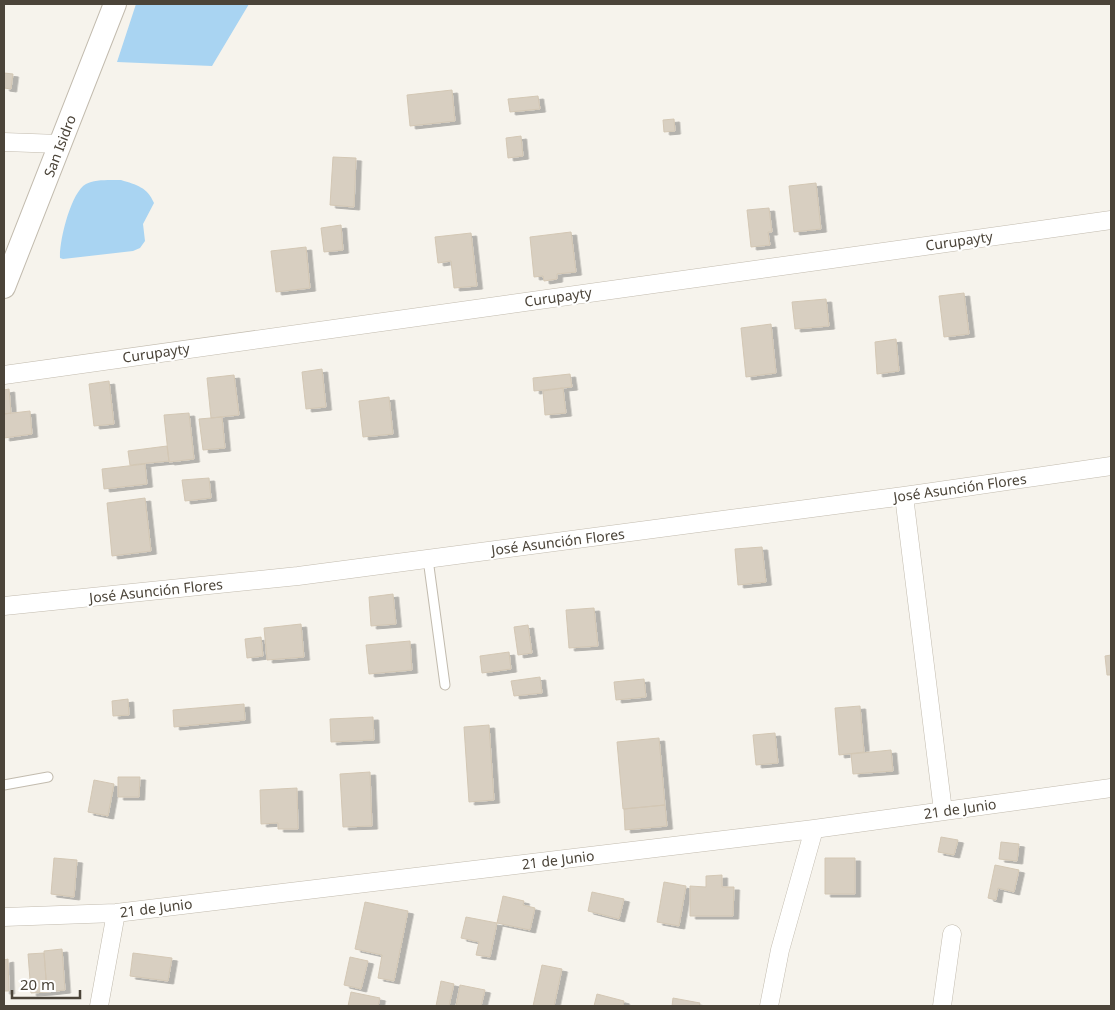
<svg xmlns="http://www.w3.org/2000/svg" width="1115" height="1010" viewBox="0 0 1115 1010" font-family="'Noto Sans',sans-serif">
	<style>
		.water { fill: #a9d4f2 }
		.building { fill: #d8cfc1; stroke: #d3c7b4; filter: url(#shadow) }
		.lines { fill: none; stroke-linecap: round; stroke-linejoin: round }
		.service-casing { stroke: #c2bbae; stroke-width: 11 }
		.minor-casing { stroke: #c2bbae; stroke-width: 19 }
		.tertiary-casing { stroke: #c2bbae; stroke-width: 24 }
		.service { stroke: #fff; stroke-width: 9 }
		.minor { stroke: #fff; stroke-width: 18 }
		.tertiary { stroke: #fff; stroke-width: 22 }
		.labels { text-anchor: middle; stroke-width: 4; stroke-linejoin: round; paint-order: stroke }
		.street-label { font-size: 14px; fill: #4b4439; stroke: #fff }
	</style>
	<defs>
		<filter id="shadow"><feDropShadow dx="5.5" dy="3" stdDeviation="0" flood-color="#0004"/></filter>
	</defs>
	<rect width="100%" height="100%" fill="#f6f3ec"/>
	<path class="water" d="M 136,4 L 249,4 L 212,66 L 117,62 Z
		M 121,180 C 137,185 147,187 154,203 L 143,224 L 145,241 L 140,248 L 133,251 L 63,259 L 60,258 C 59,241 71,192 86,184 C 94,179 111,180 121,180 Z"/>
	<path class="building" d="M 4,73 L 13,74 L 11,89 L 4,88 Z
		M 452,90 L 455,121 L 410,126 L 407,95 Z
		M 538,96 L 540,109 L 510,112 L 508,99 Z
		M 674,119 L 675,131 L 664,132 L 663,120 Z
		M 521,136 L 523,156 L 508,158 L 506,138 Z
		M 333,157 L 356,158 L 354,207 L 330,205 Z
		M 816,183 L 821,229 L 794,232 L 789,186 Z
		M 769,208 L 772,232 L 768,232 L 770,245 L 751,247 L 747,210 Z
		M 341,225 L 343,250 L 324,252 L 321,228 Z
		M 571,232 L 576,272 L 557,274 L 557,279 L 544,281 L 543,276 L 534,277 L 530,237 Z
		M 471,233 L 477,286 L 454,288 L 451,261 L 438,263 L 435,237 Z
		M 306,247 L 310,288 L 276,292 L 271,251 Z
		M 964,293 L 969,334 L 944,337 L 939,296 Z
		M 826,299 L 829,326 L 795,329 L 792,302 Z
		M 771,324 L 776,373 L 746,377 L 741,328 Z
		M 896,339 L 899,371 L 877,374 L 875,342 Z
		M 322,369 L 326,407 L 306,409 L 302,372 Z
		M 570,374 L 572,387 L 534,391 L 533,378 Z
		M 234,375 L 239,415 L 211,418 L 207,378 Z
		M 109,381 L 114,424 L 94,426 L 89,384 Z
		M 563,388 L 566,413 L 545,415 L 543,391 Z
		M 9,389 L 11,413 L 4,414 L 4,390 Z
		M 389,397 L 393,434 L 363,437 L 359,401 Z
		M 30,411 L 32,434 L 4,438 L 4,414 Z
		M 189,413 L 194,459 L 169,462 L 164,415 Z
		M 222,417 L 225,448 L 203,450 L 199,419 Z
		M 167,446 L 169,461 L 130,465 L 128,451 Z
		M 145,464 L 147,484 L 104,489 L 102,469 Z
		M 209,478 L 211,498 L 185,501 L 182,480 Z
		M 145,498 L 151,551 L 112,556 L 107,503 Z
		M 762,547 L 766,582 L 738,585 L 735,549 Z
		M 393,594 L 396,624 L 371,626 L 369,597 Z
		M 594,608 L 598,646 L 569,648 L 566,610 Z
		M 301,624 L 304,657 L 267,660 L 264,628 Z
		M 528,625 L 532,653 L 518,655 L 514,627 Z
		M 261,637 L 263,656 L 247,658 L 245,639 Z
		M 410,641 L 412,670 L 369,674 L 366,645 Z
		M 509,652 L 511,669 L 482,673 L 480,656 Z
		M 1111,655 L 1111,675 L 1107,675 L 1105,656 Z
		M 540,677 L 542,693 L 514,696 L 511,681 Z
		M 644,679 L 646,697 L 616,700 L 614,682 Z
		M 128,699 L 129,715 L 113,716 L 112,701 Z
		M 244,704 L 245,720 L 174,727 L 173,710 Z
		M 860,706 L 864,752 L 839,755 L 835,708 Z
		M 373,717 L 374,740 L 331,742 L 330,719 Z
		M 489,725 L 494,800 L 469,802 L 464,727 Z
		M 775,733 L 778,763 L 756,765 L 753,735 Z
		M 659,738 L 665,805 L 623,809 L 617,742 Z
		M 891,750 L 893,771 L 853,774 L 851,754 Z
		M 370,772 L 372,826 L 343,827 L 340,774 Z
		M 118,777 L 140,777 L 139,797 L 118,797 Z
		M 94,780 L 114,784 L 108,816 L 88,812 Z
		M 297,788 L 298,829 L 278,829 L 278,823 L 261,824 L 260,790 Z
		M 665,805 L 667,826 L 625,830 L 624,809 Z
		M 941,837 L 958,840 L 954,855 L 938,852 Z
		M 1001,842 L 1019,844 L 1017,861 L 999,859 Z
		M 54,858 L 77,860 L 74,897 L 51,894 Z
		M 825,858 L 855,858 L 855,894 L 825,894 Z
		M 995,865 L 1019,870 L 1014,892 L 998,888 L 996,900 L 988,898 Z
		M 722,875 L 722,887 L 734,887 L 733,916 L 690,916 L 690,886 L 706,887 L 706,876 Z
		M 664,882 L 686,886 L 679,926 L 657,922 Z
		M 592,892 L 624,899 L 619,919 L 588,911 Z
		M 503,896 L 524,901 L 523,905 L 535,908 L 530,930 L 497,923 Z
		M 365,902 L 408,911 L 394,981 L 378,978 L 382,955 L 355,949 Z
		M 466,917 L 497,923 L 490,957 L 476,955 L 479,942 L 461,938 Z
		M 62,949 L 65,990 L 47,992 L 44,951 Z
		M 44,953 L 47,992 L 31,993 L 28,954 Z
		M 133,953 L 172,958 L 168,981 L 130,976 Z
		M 350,957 L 368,961 L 361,989 L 344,985 Z
		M 8,959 L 9,991 L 4,991 L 4,960 Z
		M 542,965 L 562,969 L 554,1006 L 533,1006 Z
		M 441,981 L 454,984 L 449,1006 L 436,1006 Z
		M 460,985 L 485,990 L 481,1006 L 456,1006 Z
		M 351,992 L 380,998 L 378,1006 L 348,1006 Z
		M 597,994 L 624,1001 L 623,1006 L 594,1006 Z
		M 673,998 L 700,1003 L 699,1006 L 672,1006 Z"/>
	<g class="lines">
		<defs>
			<path id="service" d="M 428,559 L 445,685
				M 4,785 L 48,777"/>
			<path id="minor" d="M 4,142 L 60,144
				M 4,375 L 1111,220
				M 904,496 L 943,811
				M 4,606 L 298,576 L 904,496 L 1111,466
				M 4,917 L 116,913 L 814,829 L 1111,788
				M 99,1006 L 116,913
				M 769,1006 L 780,950 L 814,829
				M 942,1006 L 952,934"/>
			<path id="tertiary" d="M 4,287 L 115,4"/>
		</defs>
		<use href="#service" class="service-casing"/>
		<use href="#minor" class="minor-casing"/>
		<use href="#tertiary" class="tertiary-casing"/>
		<use href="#service" class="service"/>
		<use href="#minor" class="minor"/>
		<use href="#tertiary" class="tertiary"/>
	</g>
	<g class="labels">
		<g class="street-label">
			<text transform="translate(60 146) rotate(-69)" y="5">San Isidro</text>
			<text transform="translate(959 241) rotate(-8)" y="5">Curupayty</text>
			<text transform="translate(558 297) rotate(-8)" y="5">Curupayty</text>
			<text transform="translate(156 353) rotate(-8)" y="5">Curupayty</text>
			<text transform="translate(960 488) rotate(-8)" y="5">José Asunción Flores</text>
			<text transform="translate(558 542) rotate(-7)" y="5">José Asunción Flores</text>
			<text transform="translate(156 591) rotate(-6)" y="5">José Asunción Flores</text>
			<text transform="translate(960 809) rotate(-8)" y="5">21 de Junio</text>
			<text transform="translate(558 860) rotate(-7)" y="5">21 de Junio</text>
			<text transform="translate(156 908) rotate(-7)" y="5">21 de Junio</text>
		</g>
	</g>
	<rect width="1115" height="1010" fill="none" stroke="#4b4439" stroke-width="10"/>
	<path d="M12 990v8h68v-8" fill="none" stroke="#4b4439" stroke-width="2.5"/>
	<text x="20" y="990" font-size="15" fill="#4b4439" stroke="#ffffff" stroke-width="4" paint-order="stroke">20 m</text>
</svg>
